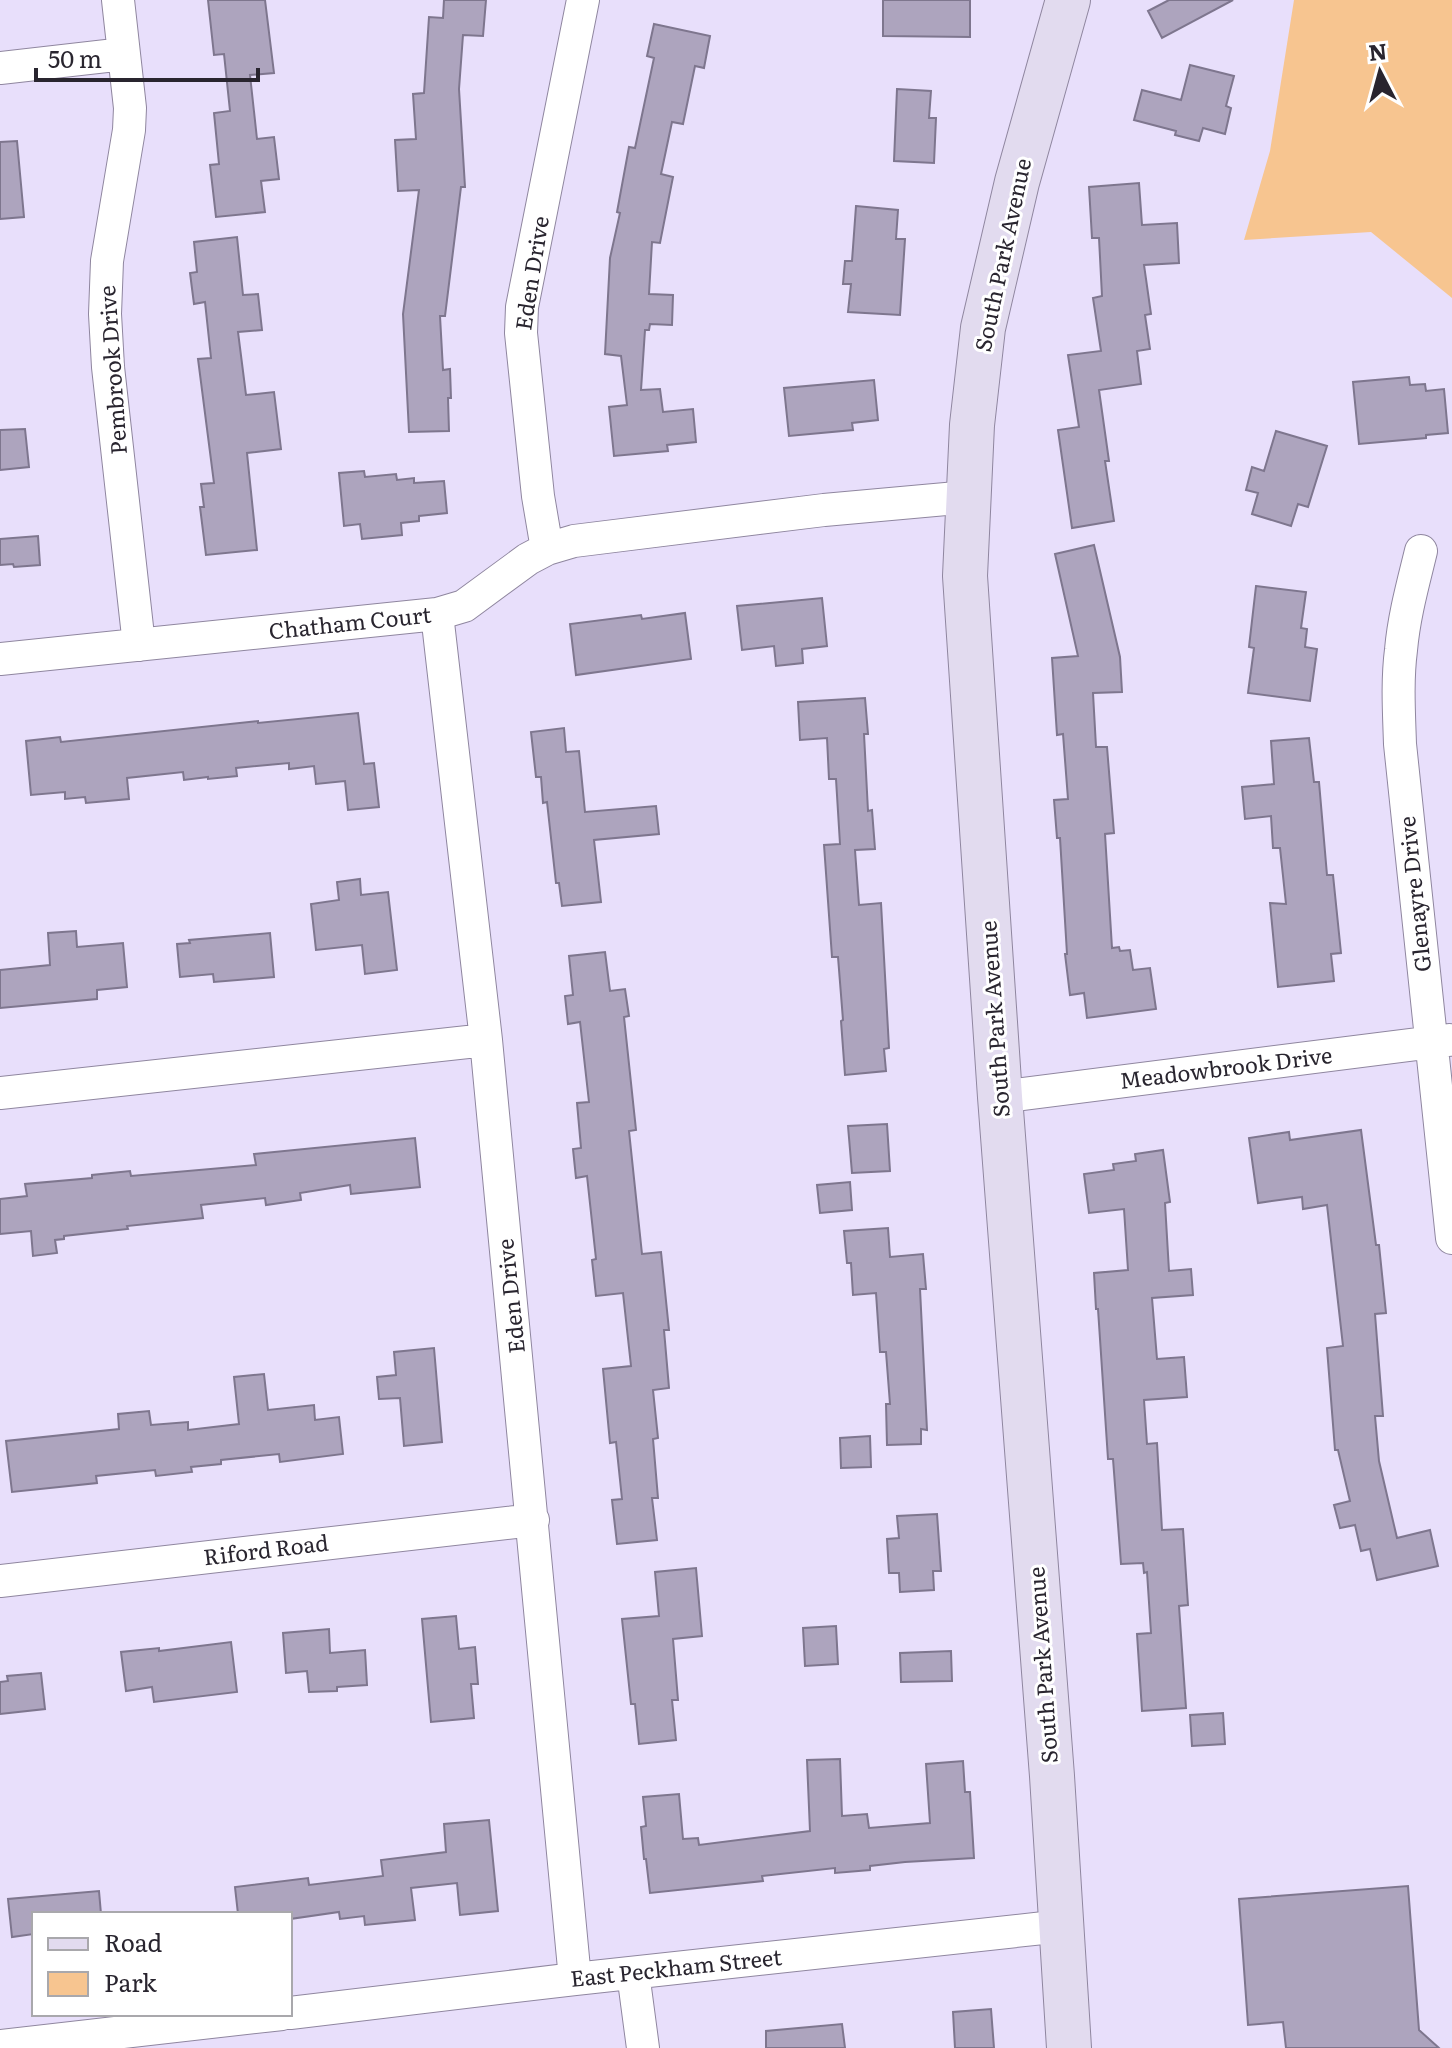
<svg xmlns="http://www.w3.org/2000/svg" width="1452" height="2048" viewBox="0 0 1452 2048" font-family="Literata,serif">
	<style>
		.green { fill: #f7c590 }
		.building { fill: #ada4be; stroke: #7e768e; stroke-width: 2 }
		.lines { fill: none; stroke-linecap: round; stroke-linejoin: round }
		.minor-casing { stroke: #8f869f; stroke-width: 34 }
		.secondary-casing { stroke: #8f869f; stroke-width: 46 }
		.minor { stroke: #fff; stroke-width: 32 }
		.secondary { stroke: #e2dbef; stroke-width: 44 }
		.labels { text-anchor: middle; stroke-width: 6; stroke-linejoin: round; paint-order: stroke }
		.street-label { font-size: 22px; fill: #29252f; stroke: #fff }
	</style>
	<rect width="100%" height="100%" fill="#e8dffb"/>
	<path class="green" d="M 1294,0 L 1452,0 L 1452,298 L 1371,232 L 1244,240 L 1270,151 Z"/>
	<path class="building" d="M 208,0 L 265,0 L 274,73 L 250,75 L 257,139 L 274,137 L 279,179 L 261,181 L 265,212 L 216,217 L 210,165 L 219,164 L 214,113 L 230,111 L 224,54 L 214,55 Z
		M 444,0 L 486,0 L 483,36 L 463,35 L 459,89 L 465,187 L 461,187 L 445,316 L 440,316 L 443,370 L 450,369 L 451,398 L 448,398 L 449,431 L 409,432 L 403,314 L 419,190 L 398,191 L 395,140 L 416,139 L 413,94 L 424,93 L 429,17 L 443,18 Z
		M 883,0 L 970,0 L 970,37 L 883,36 Z
		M 1169,0 L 1233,0 L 1162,38 L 1148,11 Z
		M 654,24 L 710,36 L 704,68 L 695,66 L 683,124 L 672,122 L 661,174 L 673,177 L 660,243 L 652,242 L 649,294 L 673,295 L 672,325 L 650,324 L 649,330 L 645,330 L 641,390 L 660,389 L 663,412 L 693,409 L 696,442 L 667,445 L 668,451 L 614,456 L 609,407 L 627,405 L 621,356 L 605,354 L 610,258 L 620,213 L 617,212 L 629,147 L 635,148 L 654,58 L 647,56 Z
		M 1190,65 L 1234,76 L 1226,106 L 1231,108 L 1225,134 L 1203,128 L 1199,141 L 1175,135 L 1176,131 L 1134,120 L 1142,90 L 1181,100 Z
		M 897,89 L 931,91 L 929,118 L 936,118 L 934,163 L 894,161 Z
		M 17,141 L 24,217 L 0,219 L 0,142 Z
		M 1139,183 L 1142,225 L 1177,223 L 1179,263 L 1144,265 L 1151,314 L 1145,315 L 1150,349 L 1137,351 L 1141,384 L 1099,390 L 1109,461 L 1105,461 L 1114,521 L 1072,528 L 1058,430 L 1079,427 L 1068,355 L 1101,351 L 1093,298 L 1102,296 L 1099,238 L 1092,238 L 1089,187 Z
		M 856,206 L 898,210 L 896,239 L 905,239 L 900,315 L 848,312 L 851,284 L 843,284 L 845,261 L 852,261 Z
		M 237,237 L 243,295 L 258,294 L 262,330 L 238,332 L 246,395 L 274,392 L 281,449 L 247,453 L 257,550 L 206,555 L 200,507 L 204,507 L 201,484 L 214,483 L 198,359 L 211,358 L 205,302 L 194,304 L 190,273 L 197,272 L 194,242 Z
		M 1409,377 L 1410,385 L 1425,384 L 1426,391 L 1444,389 L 1448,433 L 1426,435 L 1426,438 L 1359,444 L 1353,382 Z
		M 874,380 L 878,420 L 852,423 L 853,430 L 789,436 L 784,388 Z
		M 25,429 L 29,467 L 0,470 L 0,430 Z
		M 1276,431 L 1327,446 L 1308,507 L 1298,504 L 1291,526 L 1252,514 L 1258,493 L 1246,490 L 1252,467 L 1264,471 Z
		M 364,471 L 365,477 L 396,474 L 397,480 L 414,478 L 414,483 L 444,481 L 447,513 L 419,516 L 419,521 L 401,523 L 402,535 L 362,539 L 360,524 L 344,526 L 339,473 Z
		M 38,536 L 40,565 L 14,567 L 13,564 L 0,565 L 0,539 Z
		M 1094,545 L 1120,657 L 1122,692 L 1093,693 L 1096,747 L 1107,747 L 1114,833 L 1105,834 L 1112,948 L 1119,947 L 1120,951 L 1130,950 L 1133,970 L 1150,968 L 1156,1009 L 1087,1018 L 1084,993 L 1070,995 L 1065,954 L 1067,954 L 1060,838 L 1057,838 L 1054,800 L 1068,799 L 1063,734 L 1057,735 L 1052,658 L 1078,656 L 1055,554 Z
		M 1256,586 L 1306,592 L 1301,628 L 1307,629 L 1305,647 L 1317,649 L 1310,701 L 1248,693 L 1254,648 L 1249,647 Z
		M 822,598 L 827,646 L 802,649 L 803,663 L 776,666 L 774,646 L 742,650 L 737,606 Z
		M 685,613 L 691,659 L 576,675 L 570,624 L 641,615 L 642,619 Z
		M 865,698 L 868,734 L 864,734 L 868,811 L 872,810 L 875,849 L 855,850 L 859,905 L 881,903 L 889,1048 L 884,1049 L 886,1071 L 845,1075 L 841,1021 L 843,1020 L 838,957 L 832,957 L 824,845 L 840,844 L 836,779 L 829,779 L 827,738 L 800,740 L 798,702 Z
		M 358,713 L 364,764 L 374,763 L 379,807 L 348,810 L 345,781 L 316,784 L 314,766 L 289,769 L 289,763 L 236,768 L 237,776 L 208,779 L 208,777 L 184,780 L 183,772 L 127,778 L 129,799 L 86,803 L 85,797 L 65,799 L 65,792 L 31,795 L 26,741 L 60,737 L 61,742 L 258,721 L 258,723 Z
		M 564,728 L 566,752 L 579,751 L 585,812 L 656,806 L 659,834 L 594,840 L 601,902 L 562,906 L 559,883 L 556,883 L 547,802 L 543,803 L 541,777 L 536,777 L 531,732 Z
		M 1309,738 L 1314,782 L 1319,782 L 1327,875 L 1333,875 L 1341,953 L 1331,954 L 1334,981 L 1278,987 L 1270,903 L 1286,904 L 1280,848 L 1273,848 L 1271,816 L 1245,819 L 1242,787 L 1274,784 L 1271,741 Z
		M 360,879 L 361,895 L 388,892 L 397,970 L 365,974 L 362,945 L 316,950 L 311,904 L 339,900 L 337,882 Z
		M 76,931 L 77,947 L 123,943 L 127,987 L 97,990 L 97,999 L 0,1008 L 0,970 L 50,965 L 48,933 Z
		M 270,933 L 274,977 L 214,982 L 213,974 L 180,977 L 177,944 L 190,943 L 189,940 Z
		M 605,952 L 610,991 L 625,989 L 629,1016 L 624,1017 L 636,1130 L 629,1131 L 642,1254 L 661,1252 L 669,1330 L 664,1330 L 669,1388 L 653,1390 L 658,1438 L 653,1439 L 658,1498 L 652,1498 L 657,1540 L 617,1544 L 612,1500 L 622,1499 L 616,1442 L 610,1443 L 603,1369 L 631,1366 L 623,1293 L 596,1296 L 592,1260 L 596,1259 L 587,1176 L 576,1178 L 573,1149 L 581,1148 L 577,1103 L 589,1102 L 580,1022 L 568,1024 L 565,996 L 573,995 L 569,956 Z
		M 887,1124 L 890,1171 L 852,1173 L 848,1126 Z
		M 1361,1130 L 1376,1245 L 1379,1245 L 1386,1313 L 1375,1314 L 1383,1416 L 1375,1416 L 1379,1461 L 1397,1538 L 1430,1530 L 1438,1566 L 1377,1580 L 1370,1549 L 1361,1551 L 1355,1525 L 1340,1528 L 1334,1505 L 1350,1501 L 1338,1450 L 1335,1450 L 1327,1348 L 1343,1346 L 1327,1205 L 1303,1209 L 1302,1197 L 1258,1203 L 1249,1138 L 1289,1132 L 1290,1140 Z
		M 415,1138 L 420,1187 L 351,1194 L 350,1185 L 300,1193 L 301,1200 L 266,1205 L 265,1198 L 201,1205 L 203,1218 L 127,1226 L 128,1229 L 64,1236 L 64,1239 L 55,1240 L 57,1253 L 33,1256 L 31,1231 L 0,1234 L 0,1199 L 27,1196 L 25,1184 L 92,1178 L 92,1175 L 130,1171 L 131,1176 L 256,1165 L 254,1154 Z
		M 1163,1150 L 1170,1202 L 1165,1203 L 1169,1271 L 1191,1269 L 1193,1295 L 1152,1298 L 1157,1359 L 1184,1357 L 1187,1397 L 1144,1400 L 1147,1444 L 1157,1443 L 1162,1530 L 1183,1529 L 1188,1605 L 1179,1606 L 1186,1708 L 1142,1711 L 1137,1634 L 1151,1633 L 1147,1572 L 1144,1573 L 1143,1563 L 1121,1564 L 1113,1459 L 1108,1459 L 1098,1309 L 1096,1309 L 1094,1273 L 1128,1270 L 1124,1209 L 1089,1213 L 1084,1174 L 1114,1170 L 1113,1164 L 1136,1161 L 1135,1154 Z
		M 850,1182 L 852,1210 L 820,1213 L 817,1185 Z
		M 888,1228 L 890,1257 L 923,1254 L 926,1289 L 920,1289 L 927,1430 L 921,1429 L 921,1444 L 887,1445 L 886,1404 L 890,1404 L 886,1352 L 880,1352 L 876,1293 L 853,1295 L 851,1263 L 847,1263 L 844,1231 Z
		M 434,1348 L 442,1442 L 404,1446 L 400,1398 L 379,1399 L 377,1377 L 396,1375 L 394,1352 Z
		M 264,1374 L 268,1410 L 314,1405 L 315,1420 L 339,1417 L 343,1454 L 280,1462 L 279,1454 L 221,1460 L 221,1464 L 191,1467 L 192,1472 L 156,1476 L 155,1470 L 96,1476 L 97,1483 L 12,1492 L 6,1441 L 119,1429 L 118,1414 L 149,1411 L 151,1425 L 188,1422 L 188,1430 L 239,1424 L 234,1377 Z
		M 870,1436 L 871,1467 L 841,1468 L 840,1438 Z
		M 937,1514 L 941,1571 L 933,1571 L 934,1590 L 900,1592 L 899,1573 L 889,1573 L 887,1539 L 899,1538 L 897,1516 Z
		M 696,1568 L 702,1636 L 673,1639 L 678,1700 L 672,1700 L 676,1740 L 639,1744 L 635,1704 L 631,1704 L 622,1619 L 659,1616 L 655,1572 Z
		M 456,1616 L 459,1649 L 475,1647 L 478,1684 L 471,1684 L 474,1718 L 431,1722 L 422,1619 Z
		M 836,1626 L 838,1664 L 805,1666 L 803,1628 Z
		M 329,1629 L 330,1653 L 365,1650 L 367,1685 L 337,1687 L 337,1691 L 309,1692 L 307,1671 L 286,1673 L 283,1633 Z
		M 231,1642 L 237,1692 L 154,1702 L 152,1687 L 126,1691 L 121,1652 L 159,1648 L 159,1651 Z
		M 951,1651 L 952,1681 L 901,1682 L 900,1653 Z
		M 41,1673 L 45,1709 L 0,1714 L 0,1682 L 8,1681 L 7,1676 Z
		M 1223,1713 L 1225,1744 L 1192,1746 L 1190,1715 Z
		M 840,1759 L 842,1816 L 867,1814 L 869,1828 L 930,1823 L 926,1764 L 963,1761 L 965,1792 L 970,1792 L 974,1858 L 905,1862 L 870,1866 L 870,1870 L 835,1873 L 835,1868 L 762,1876 L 763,1881 L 650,1893 L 646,1859 L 644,1859 L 641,1827 L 646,1826 L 643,1797 L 679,1794 L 683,1839 L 698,1838 L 699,1845 L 810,1831 L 807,1760 Z
		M 489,1820 L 498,1911 L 460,1915 L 457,1883 L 411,1888 L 415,1920 L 365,1925 L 364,1916 L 340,1919 L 339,1912 L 290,1919 L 290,1914 L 238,1914 L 235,1887 L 308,1878 L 309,1885 L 383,1876 L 381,1860 L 446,1852 L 444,1824 Z
		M 1408,1886 L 1419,2030 L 1439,2048 L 1286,2048 L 1283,2022 L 1248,2025 L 1239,1899 Z
		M 99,1891 L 101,1914 L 34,1914 L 34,1934 L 12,1937 L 8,1899 Z
		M 991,2009 L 994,2048 L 955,2048 L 953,2012 Z
		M 842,2024 L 845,2048 L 766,2048 L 766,2031 Z"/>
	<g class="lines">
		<defs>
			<path id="minor" d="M 118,0 L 130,108 L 129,130 L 107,261 L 105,314 L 108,367 L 139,645
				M 0,68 L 124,54
				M 547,549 L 538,496 L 521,333 L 522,307 L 583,0
				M 1421,551 C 1413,584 1404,616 1401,650 C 1397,681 1399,713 1400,744 L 1452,1238
				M 437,614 L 486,1040 L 575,1979
				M 0,659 L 437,614 L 464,606 L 528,559 L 547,549 L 574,541 L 824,510 L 968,497
				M 0,1093 L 486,1040
				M 1000,1097 L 1449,1040
				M 0,1581 L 533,1520
				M 633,1973 L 643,2048
				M 290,2013 L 575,1979 L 1062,1926
				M 0,2046 L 282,2014"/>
			<path id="secondary" d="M 1068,0 L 1017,182 L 983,328 L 972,425 L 965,576 L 1000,1097 L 1052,1776 L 1069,2048"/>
		</defs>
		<use href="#minor" class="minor-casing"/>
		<use href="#secondary" class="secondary-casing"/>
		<use href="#minor" class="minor"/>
		<use href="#secondary" class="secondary"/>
	</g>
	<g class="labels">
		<g class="street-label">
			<text transform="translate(1003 255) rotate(-78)" y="8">South Park Avenue</text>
			<text transform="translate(532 273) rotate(-81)" y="8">Eden Drive</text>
			<text transform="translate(113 370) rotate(-94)" y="8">Pembrook Drive</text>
			<text transform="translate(350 623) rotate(-6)" y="8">Chatham Court</text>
			<text transform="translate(1415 894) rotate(-96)" y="8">Glenayre Drive</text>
			<text transform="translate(995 1019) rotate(-94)" y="8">South Park Avenue</text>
			<text transform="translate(1226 1068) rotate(-7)" y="8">Meadowbrook Drive</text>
			<text transform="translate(511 1296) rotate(-96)" y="8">Eden Drive</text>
			<text transform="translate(266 1550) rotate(-7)" y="8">Riford Road</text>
			<text transform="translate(1043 1665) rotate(-94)" y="8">South Park Avenue</text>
			<text transform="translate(676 1968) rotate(-6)" y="8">East Peckham Street</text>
		</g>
	</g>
	<rect x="32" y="1912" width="260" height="104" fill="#ffffff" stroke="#a9a8ac" stroke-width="2"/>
	<rect x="48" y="1938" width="40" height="12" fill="#e2dbef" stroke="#a9a8ac" stroke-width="2"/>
	<text x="104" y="1952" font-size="24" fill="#29252f">Road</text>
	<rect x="48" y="1972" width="40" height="24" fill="#f7c590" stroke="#a9a8ac" stroke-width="2"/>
	<text x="104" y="1992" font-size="24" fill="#29252f">Park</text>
	<g transform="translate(1380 72) rotate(354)" stroke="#ffffff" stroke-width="6" paint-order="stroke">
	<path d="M0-6L14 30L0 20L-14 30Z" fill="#29252f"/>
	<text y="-12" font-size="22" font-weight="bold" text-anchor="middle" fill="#29252f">N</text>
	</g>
	<path d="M36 68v12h222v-12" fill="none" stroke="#29252f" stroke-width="4"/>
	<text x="48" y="68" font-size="24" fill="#29252f" stroke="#ffffff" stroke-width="6" paint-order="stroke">50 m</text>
</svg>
